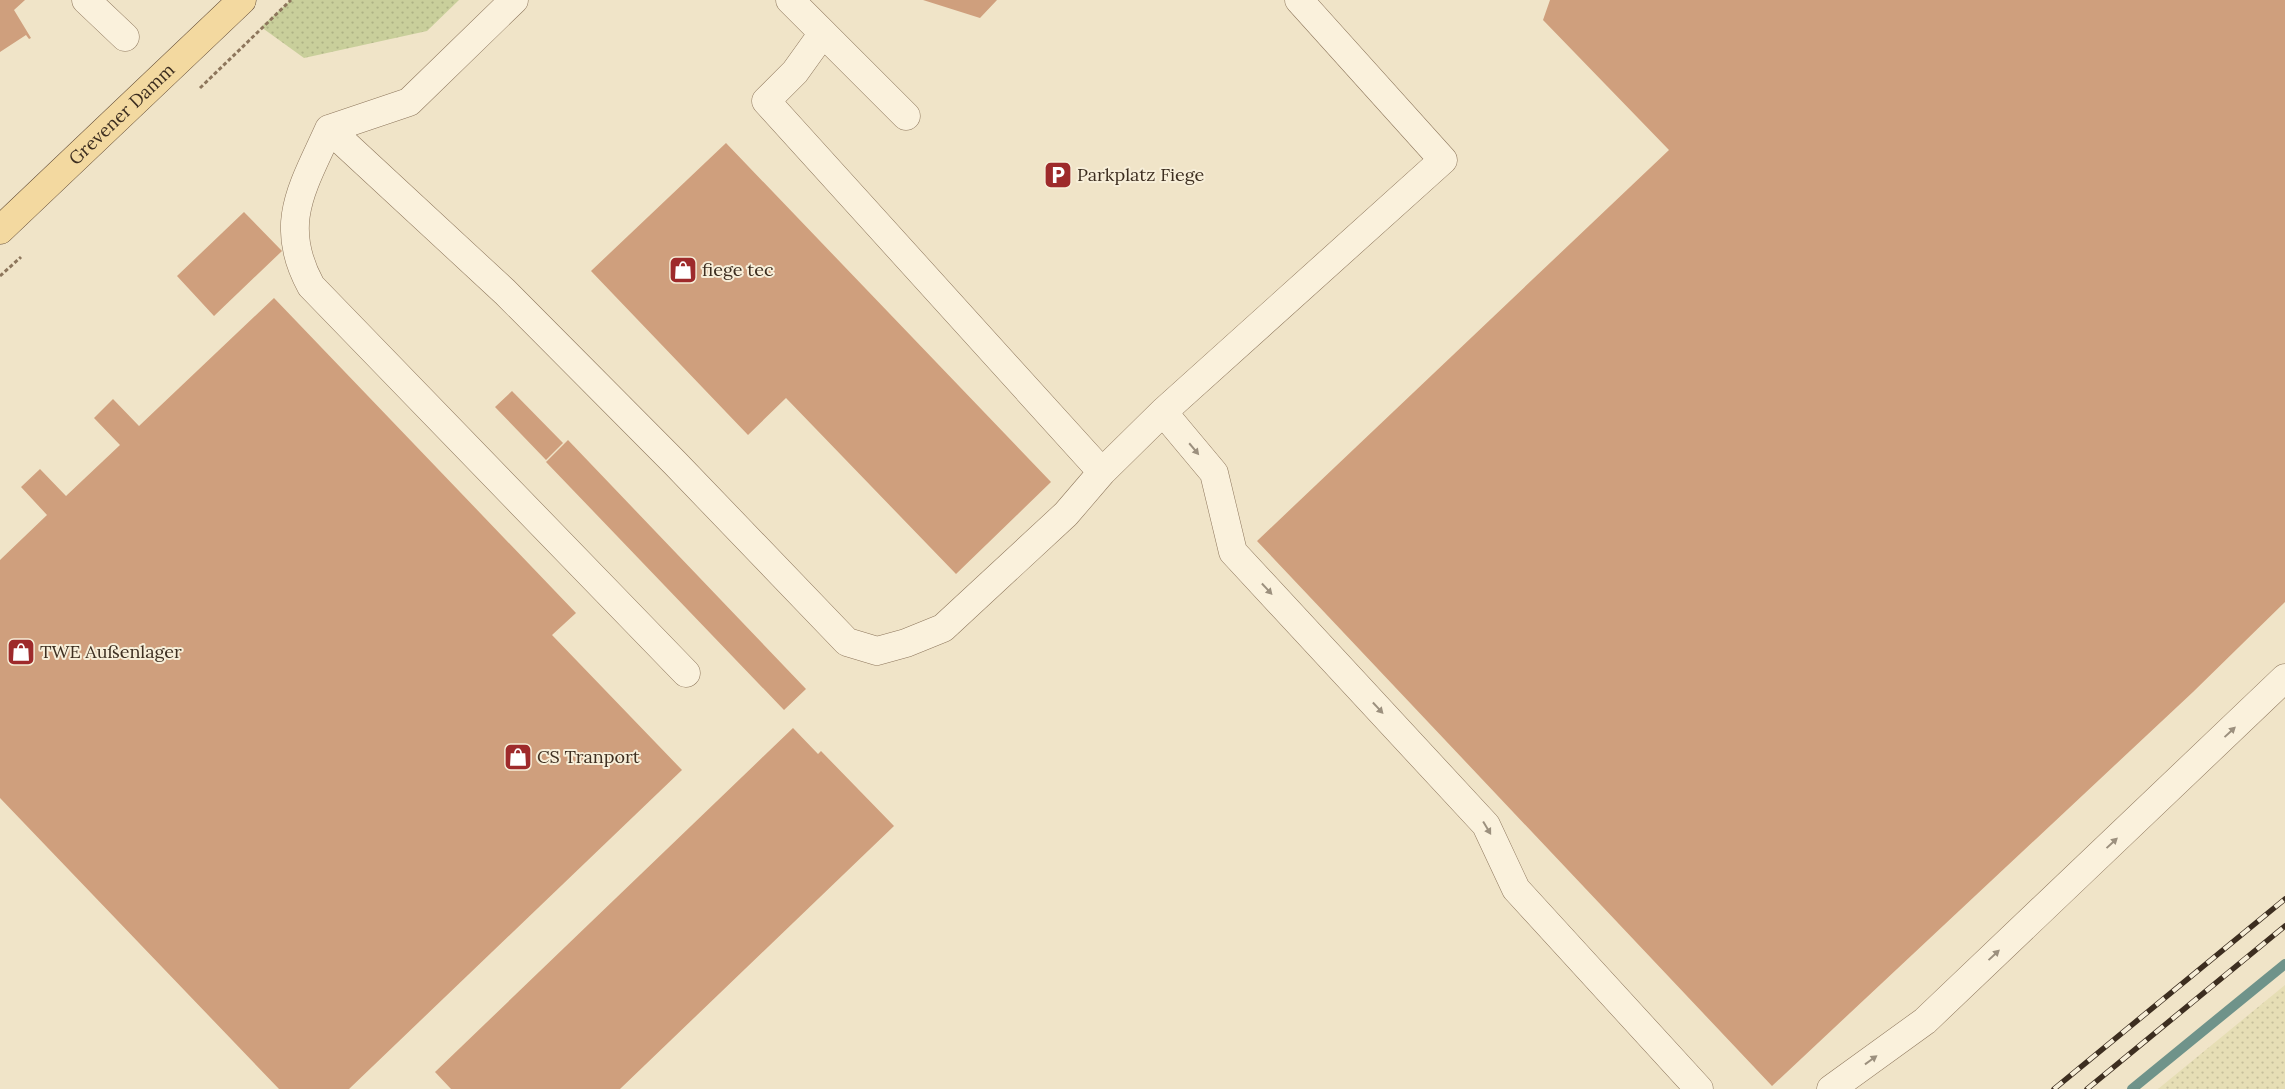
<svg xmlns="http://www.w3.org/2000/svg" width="2285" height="1089" viewBox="0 0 2285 1089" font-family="Lora,serif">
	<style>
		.farmland { fill: url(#farmland-dots) }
		.grass { fill: url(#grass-dots) }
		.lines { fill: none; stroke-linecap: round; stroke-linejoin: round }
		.stream { stroke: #6f938a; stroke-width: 10 }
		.building { fill: #cf9f7d }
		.minor-casing { stroke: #8d765c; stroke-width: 29 }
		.major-casing { stroke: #5b4430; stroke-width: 29 }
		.path { stroke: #8d765c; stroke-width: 3; stroke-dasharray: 4 2.5; stroke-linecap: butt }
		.minor { stroke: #faf1dc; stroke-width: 28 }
		.major { stroke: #f3d9a0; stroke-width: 28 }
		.rail-casing { stroke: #3d2e20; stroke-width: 5.5 }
		.rail { stroke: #f7eed8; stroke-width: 4; stroke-dasharray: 11; stroke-linecap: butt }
		.oneway { fill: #9c907e }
		.labels { text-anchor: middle; stroke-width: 4; stroke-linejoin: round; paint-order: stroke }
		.street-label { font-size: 18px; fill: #3d2e20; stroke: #f7eed8 }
		.poi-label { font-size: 18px; fill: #3d2e20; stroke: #f7eed8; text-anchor: start }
	</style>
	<defs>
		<pattern id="farmland-dots" width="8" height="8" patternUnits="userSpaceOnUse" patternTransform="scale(1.25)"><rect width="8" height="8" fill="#e6deb5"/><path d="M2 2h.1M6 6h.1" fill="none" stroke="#c6bf9b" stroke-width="1.8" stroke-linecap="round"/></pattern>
		<pattern id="grass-dots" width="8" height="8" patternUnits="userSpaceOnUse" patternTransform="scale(1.25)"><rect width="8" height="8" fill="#c9cf9b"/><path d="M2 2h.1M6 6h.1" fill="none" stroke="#aeb285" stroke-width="1.8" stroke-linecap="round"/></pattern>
	</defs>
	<rect width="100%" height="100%" fill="#f0e4c8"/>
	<path class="farmland" d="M 2285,985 L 2285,1089 L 2158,1089 Z"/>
	<path class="grass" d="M 291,0 L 459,0 L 427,31 L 304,58 L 261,27 Z"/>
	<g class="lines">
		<path class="stream" d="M 2132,1089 L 2285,964"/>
	</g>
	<path class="building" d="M 0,0 L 25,0 L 14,10 L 31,38 L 29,39 L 26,35 L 0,52 Z
		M 923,0 L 997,0 L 980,18 Z
		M 1550,0 L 2285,0 L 2285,602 L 2193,692 L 1772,1086 L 1257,541 L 1669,150 L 1543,20 Z
		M 726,143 L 1051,482 L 956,574 L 786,398 L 748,435 L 591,271 Z
		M 244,212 L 282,251 L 214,316 L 177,276 Z
		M 274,298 L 576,613 L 552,635 L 682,770 L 349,1089 L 279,1089 L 0,798 L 0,560 L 47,515 L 21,487 L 40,469 L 66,496 L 120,445 L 94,418 L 113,399 L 139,426 Z
		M 512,391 L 563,443 L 546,460 L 495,407 Z
		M 568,440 L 806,689 L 784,710 L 546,462 Z
		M 793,728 L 818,754 L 821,751 L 894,826 L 620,1089 L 451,1089 L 435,1072 Z"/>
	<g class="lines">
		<defs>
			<path id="minor" d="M 86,0 L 125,37
				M 790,0 L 906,116
				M 329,129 L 505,292 L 675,463 L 847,642 L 877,651 L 906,643 L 943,628 L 1066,514 L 1102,472 L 766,101 L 795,72 L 823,33
				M 329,129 C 303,187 277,224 311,286 L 686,673
				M 329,129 L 409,102 L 514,0
				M 1163,412 L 1214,473 L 1233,552 L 1486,825 L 1516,889 L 1699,1089
				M 1102,472 L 1163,412 L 1443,160 L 1299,0
				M 1831,1089 L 1925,1021 L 2285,678"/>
			<g id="major">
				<path id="s1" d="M 0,230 L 242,0"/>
			</g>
		</defs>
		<use href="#minor" class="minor-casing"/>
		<use href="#major" class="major-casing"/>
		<path class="path" d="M 200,88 L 291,0
			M 0,276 L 21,257"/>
		<use href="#minor" class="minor"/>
		<use href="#major" class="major"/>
		<defs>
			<path id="rail" d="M 2054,1089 L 2285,899
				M 2087,1089 L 2285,926"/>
		</defs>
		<use href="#rail" class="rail-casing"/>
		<use href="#rail" class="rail"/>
	</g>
	<defs><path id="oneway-solid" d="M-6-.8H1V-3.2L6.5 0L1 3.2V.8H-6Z" transform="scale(1.25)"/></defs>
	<g class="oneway">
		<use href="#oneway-solid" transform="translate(1194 449) rotate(50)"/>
		<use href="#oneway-solid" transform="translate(1267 589) rotate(47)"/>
		<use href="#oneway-solid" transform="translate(1378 708) rotate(47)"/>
		<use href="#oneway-solid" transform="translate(2230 732) rotate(-43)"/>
		<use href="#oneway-solid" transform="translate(1487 828) rotate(59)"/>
		<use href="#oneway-solid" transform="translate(2112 843) rotate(-43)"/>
		<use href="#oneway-solid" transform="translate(1994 955) rotate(-43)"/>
		<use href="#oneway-solid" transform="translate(1871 1060) rotate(-36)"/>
	</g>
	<defs>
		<symbol id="parking-square" viewBox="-11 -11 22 22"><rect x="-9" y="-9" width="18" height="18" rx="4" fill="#9e2a2b" stroke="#f7eed8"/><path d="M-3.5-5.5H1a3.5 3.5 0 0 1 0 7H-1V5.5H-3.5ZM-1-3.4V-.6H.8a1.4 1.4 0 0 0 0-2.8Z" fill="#fff"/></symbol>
		<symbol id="shop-square" viewBox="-11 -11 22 22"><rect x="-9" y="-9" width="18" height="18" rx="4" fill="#9e2a2b" stroke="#f7eed8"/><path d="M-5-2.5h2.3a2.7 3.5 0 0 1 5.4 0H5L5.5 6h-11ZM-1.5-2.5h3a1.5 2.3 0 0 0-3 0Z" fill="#fff"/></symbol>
	</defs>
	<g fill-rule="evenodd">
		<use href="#parking-square" x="1042" y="159" width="32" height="32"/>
		<use href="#shop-square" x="667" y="254" width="32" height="32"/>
		<use href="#shop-square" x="5" y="636" width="32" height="32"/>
		<use href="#shop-square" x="502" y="741" width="32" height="32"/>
	</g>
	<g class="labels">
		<g class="street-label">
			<text dy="6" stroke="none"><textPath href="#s1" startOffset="168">Grevener Damm</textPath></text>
		</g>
		<g class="poi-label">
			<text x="1077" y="181">Parkplatz Fiege</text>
			<text x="702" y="276">fiege tec</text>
			<text x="40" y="658">TWE Außenlager</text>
			<text x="537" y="763">CS Tranport</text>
		</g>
	</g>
</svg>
